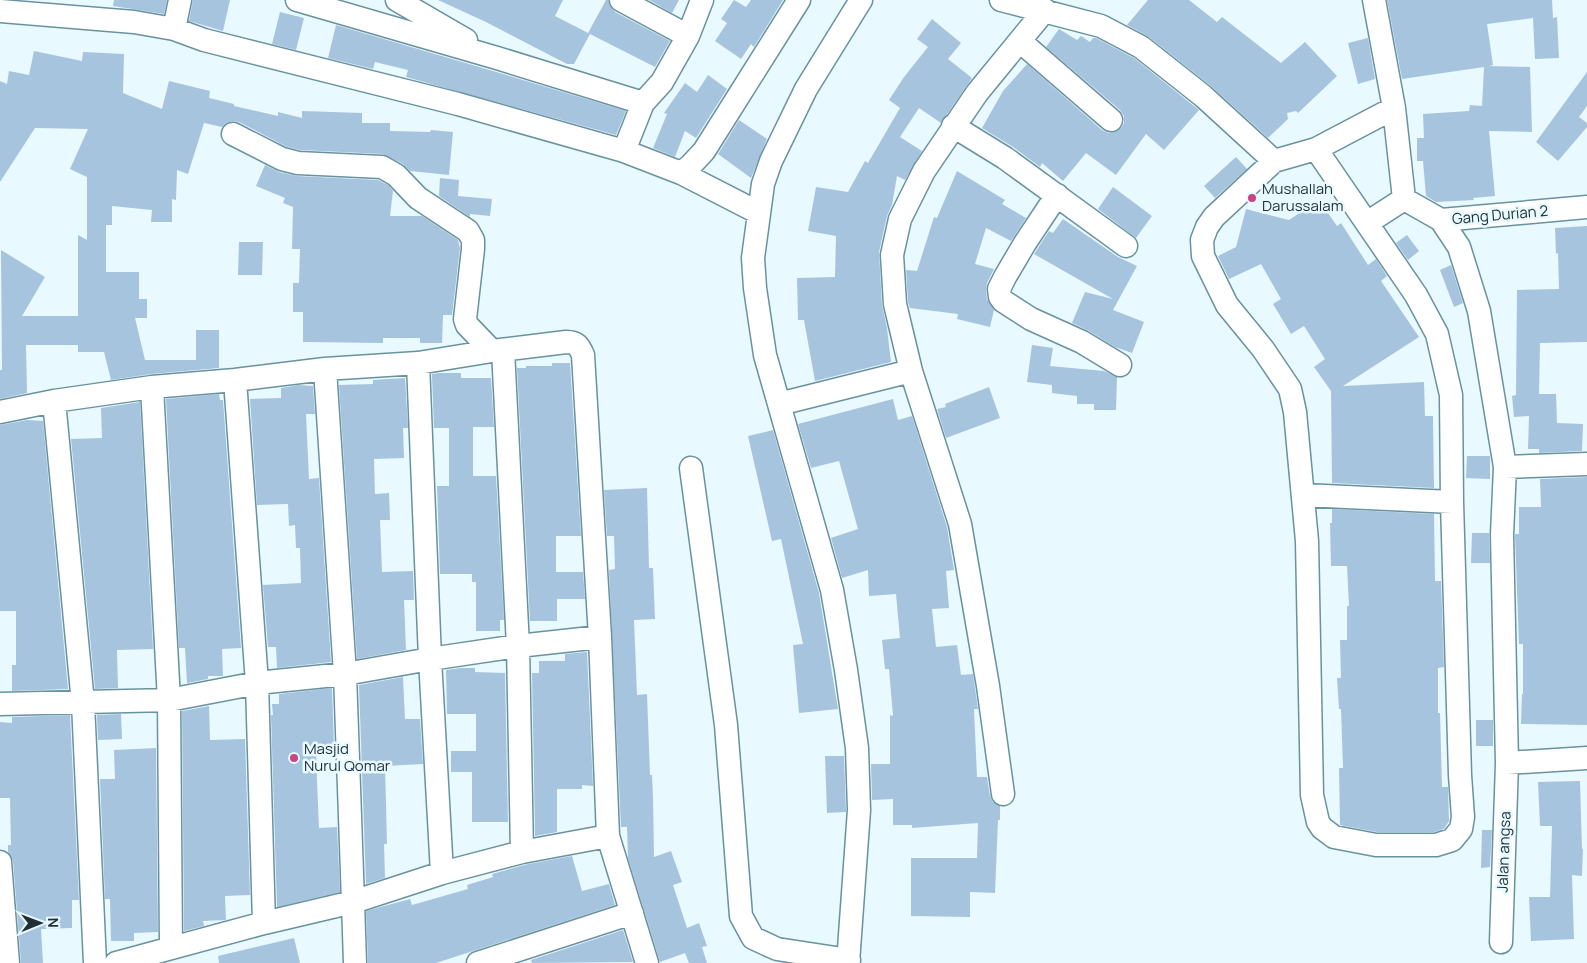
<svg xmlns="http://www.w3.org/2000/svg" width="1587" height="963" viewBox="0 0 1587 963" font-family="Manrope,sans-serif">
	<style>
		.building { fill: #a7c4df }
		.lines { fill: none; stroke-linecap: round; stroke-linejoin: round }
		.minor-casing { stroke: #69929f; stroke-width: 25 }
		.minor { stroke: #fff; stroke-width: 22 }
		.poi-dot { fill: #c84489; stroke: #e8f9ff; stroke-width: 2 }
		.labels { text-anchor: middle; stroke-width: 5; stroke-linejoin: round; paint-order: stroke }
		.poi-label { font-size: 15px; fill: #1f3035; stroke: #e8f9ff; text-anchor: start }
		.street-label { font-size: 15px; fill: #1f3035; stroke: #e8f9ff }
	</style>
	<rect width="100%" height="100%" fill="#e8f9ff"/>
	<path class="building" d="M 114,0 L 167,0 L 164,14 L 113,6 Z
		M 193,0 L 230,0 L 223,31 L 189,21 Z
		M 438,0 L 563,0 L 555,16 L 590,34 L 574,64 L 567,64 L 486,22 Z
		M 606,0 L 608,0 L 610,6 L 615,12 L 670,41 L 655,67 L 588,33 Z
		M 649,0 L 679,0 L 672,13 Z
		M 734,0 L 746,7 L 751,0 L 783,0 L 754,47 L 751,44 L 741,59 L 715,41 L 727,23 L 721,19 Z
		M 1148,0 L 1189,0 L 1217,22 L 1222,17 L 1281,63 L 1305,42 L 1337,76 L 1298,113 L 1296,111 L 1287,113 L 1288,119 L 1268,138 L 1211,86 L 1149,37 L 1127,25 Z
		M 1387,0 L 1552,0 L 1553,18 L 1557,17 L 1559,58 L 1535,59 L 1533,18 L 1487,24 L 1493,65 L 1489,66 L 1530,67 L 1532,132 L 1489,131 L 1495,196 L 1473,198 L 1474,200 L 1436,202 L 1426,196 L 1423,161 L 1417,161 L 1417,138 L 1424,138 L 1423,114 L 1469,111 L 1470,105 L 1482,106 L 1484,67 L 1402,79 Z
		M 280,12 L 304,18 L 296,50 L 272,44 Z
		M 932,19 L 961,43 L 948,59 L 972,78 L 941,123 L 919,108 L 900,137 L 922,151 L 905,180 L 897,176 L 892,205 L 887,216 L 879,252 L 882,305 L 887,328 L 891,362 L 815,381 L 804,320 L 798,320 L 797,278 L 835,277 L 836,236 L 808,231 L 816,187 L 848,192 L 865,161 L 868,163 L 900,108 L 889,100 L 904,77 L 928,47 L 917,39 Z
		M 336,25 L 493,71 L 626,111 L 616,135 L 406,77 L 408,70 L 375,62 L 373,69 L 328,58 Z
		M 1059,29 L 1077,40 L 1081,36 L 1090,42 L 1093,38 L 1096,38 L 1134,58 L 1199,110 L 1164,150 L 1146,134 L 1116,175 L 1086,153 L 1063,181 L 1042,163 L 1040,167 L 1013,147 L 982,128 L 1003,91 L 1027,64 L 1102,130 L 1108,133 L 1115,132 L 1121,128 L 1124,123 L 1124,116 L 1120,110 L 1046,47 Z
		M 1368,38 L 1375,79 L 1358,84 L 1348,43 Z
		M 34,51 L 82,61 L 83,52 L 124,54 L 123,93 L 162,109 L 169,81 L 210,91 L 209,98 L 234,104 L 234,106 L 278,116 L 278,112 L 302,118 L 302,111 L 362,113 L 362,123 L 390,123 L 390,131 L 430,132 L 431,130 L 453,132 L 449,175 L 410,171 L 403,164 L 383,154 L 300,150 L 287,147 L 239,122 L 233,121 L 226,123 L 222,127 L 204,123 L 188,174 L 177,170 L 176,200 L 172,199 L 172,222 L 151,222 L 152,210 L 112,206 L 112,225 L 106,225 L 106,272 L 139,272 L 139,299 L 147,299 L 147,318 L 135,318 L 145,360 L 196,360 L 196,330 L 219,330 L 219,368 L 151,374 L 111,380 L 104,352 L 78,352 L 78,345 L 26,345 L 27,393 L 0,399 L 0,370 L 2,370 L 1,250 L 45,277 L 22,316 L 78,316 L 78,235 L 87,240 L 87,177 L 70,169 L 88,129 L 35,128 L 0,182 L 0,81 L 7,84 L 9,71 L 29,75 Z
		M 1587,72 L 1587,106 L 1579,117 L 1587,123 L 1587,127 L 1558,161 L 1536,142 Z
		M 708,75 L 727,89 L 696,138 L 685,131 L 675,157 L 653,148 L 667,114 L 664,113 L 685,83 L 697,92 Z
		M 739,120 L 767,139 L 751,178 L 718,154 Z
		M 1236,157 L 1247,169 L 1215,198 L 1204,186 Z
		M 265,165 L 279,172 L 297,176 L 378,180 L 388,185 L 393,191 L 390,216 L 422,216 L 458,240 L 460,248 L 452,315 L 443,315 L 442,343 L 420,343 L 420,338 L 383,338 L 383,343 L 303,342 L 303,312 L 293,312 L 293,283 L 299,283 L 300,249 L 292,249 L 293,207 L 283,203 L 285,198 L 256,186 Z
		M 957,171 L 1005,200 L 1002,204 L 1026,218 L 1011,241 L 986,228 L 975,264 L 994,269 L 987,283 L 986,290 L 987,299 L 994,310 L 990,327 L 957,319 L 958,314 L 910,308 L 908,302 L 906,270 L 917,271 L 934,217 L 937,218 Z
		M 440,178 L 459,180 L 458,196 L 492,199 L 490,216 L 470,214 L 470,217 L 439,196 Z
		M 1113,187 L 1152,216 L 1136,238 L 1098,209 Z
		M 1319,200 L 1337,226 L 1341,223 L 1368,265 L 1376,259 L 1387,276 L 1381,281 L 1419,337 L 1343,386 L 1424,382 L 1425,416 L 1433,416 L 1434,488 L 1332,483 L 1331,391 L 1314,367 L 1325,359 L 1304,326 L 1291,334 L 1273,304 L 1281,299 L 1261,264 L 1229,279 L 1218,256 L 1236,247 L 1246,209 L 1289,220 Z
		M 1063,219 L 1118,257 L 1137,266 L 1113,310 L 1144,322 L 1132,353 L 1115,347 L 1089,331 L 1072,323 L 1085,292 L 1113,299 L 1034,254 L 1049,231 L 1053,233 Z
		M 1587,226 L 1587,342 L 1540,343 L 1539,394 L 1556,394 L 1557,423 L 1583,424 L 1582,451 L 1539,453 L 1539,449 L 1528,449 L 1529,416 L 1514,417 L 1512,396 L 1516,395 L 1517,290 L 1559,289 L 1558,253 L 1556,254 L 1555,228 Z
		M 1407,235 L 1419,251 L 1408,260 L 1396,243 Z
		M 239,242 L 263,242 L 262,275 L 238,275 Z
		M 1451,265 L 1463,303 L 1454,307 L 1440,270 Z
		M 1032,345 L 1053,348 L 1050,366 L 1104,371 L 1117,377 L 1116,410 L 1094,410 L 1094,404 L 1077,404 L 1077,396 L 1052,393 L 1052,385 L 1027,382 Z
		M 552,363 L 570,363 L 581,536 L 556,536 L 556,572 L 583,572 L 585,599 L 557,599 L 557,621 L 530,621 L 517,368 L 526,368 L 526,366 L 552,366 Z
		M 439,373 L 461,373 L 461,378 L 491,378 L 494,427 L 473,427 L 473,476 L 496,476 L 504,620 L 500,620 L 500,631 L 476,631 L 476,582 L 472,582 L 472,574 L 440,574 L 437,486 L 449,486 L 449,428 L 434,428 L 432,377 L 432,374 Z
		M 405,378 L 408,428 L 403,428 L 404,458 L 374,459 L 375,494 L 389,493 L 390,520 L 380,520 L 382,572 L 413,571 L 414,600 L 404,600 L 406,650 L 357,659 L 339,385 L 373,384 L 373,380 Z
		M 299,385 L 313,386 L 315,414 L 306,414 L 309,479 L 319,478 L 331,662 L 277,668 L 276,647 L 268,647 L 263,585 L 301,583 L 300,548 L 296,548 L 295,525 L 289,526 L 288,504 L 257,505 L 250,399 L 281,398 L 281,388 Z
		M 989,387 L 1000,418 L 946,438 L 937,409 L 946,407 L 945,404 Z
		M 219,394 L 220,400 L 223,400 L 241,648 L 222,649 L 223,676 L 208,676 L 208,679 L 187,683 L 185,648 L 179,648 L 166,399 Z
		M 893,399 L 898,420 L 912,416 L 947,527 L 954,570 L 946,571 L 949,608 L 932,609 L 936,647 L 957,645 L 961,675 L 973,674 L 978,709 L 974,709 L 977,777 L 987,777 L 990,796 L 993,802 L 1000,806 L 1000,820 L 998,820 L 995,893 L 970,892 L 970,917 L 911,916 L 911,858 L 977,858 L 978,823 L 912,828 L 912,825 L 893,825 L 893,799 L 872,800 L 871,764 L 890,764 L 890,715 L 893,716 L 889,669 L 885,669 L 882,640 L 900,638 L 896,594 L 869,596 L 868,570 L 842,578 L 831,538 L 858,529 L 839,461 L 811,468 L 798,424 Z
		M 140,402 L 153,649 L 117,650 L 118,688 L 95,689 L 71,439 L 102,438 L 101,408 Z
		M 27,420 L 43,421 L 68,689 L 12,691 L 12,665 L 16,665 L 16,611 L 0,611 L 0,425 Z
		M 773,430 L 819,593 L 838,709 L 799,713 L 793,645 L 803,644 L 781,539 L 772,541 L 748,436 Z
		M 1467,456 L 1490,456 L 1490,479 L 1466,478 Z
		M 1587,477 L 1587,725 L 1521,724 L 1522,694 L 1523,694 L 1523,644 L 1519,644 L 1515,535 L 1515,534 L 1519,534 L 1519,507 L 1541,507 L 1540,479 Z
		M 647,488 L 649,568 L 653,568 L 655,619 L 634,620 L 637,695 L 647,694 L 650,775 L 652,775 L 653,797 L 654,857 L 671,851 L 682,882 L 673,885 L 687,928 L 699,923 L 707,946 L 702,947 L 707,963 L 689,963 L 685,953 L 660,962 L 628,858 L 627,827 L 621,827 L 609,570 L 615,569 L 614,536 L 607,536 L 604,490 Z
		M 1332,509 L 1434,514 L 1435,581 L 1441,581 L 1444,667 L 1438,668 L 1438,713 L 1440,713 L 1442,787 L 1448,787 L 1449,821 L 1444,829 L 1434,832 L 1377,832 L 1340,825 L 1339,768 L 1343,768 L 1341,709 L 1339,709 L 1337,678 L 1341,678 L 1340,640 L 1347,640 L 1347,606 L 1349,606 L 1347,566 L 1331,566 L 1330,523 L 1332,523 Z
		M 1472,533 L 1489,533 L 1490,563 L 1471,563 Z
		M 587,652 L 593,786 L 582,785 L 582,789 L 557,789 L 557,832 L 535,836 L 532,673 L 539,673 L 539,661 L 565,661 L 565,654 Z
		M 461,668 L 475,668 L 475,672 L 505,673 L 508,822 L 472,822 L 472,772 L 451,772 L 451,751 L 476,751 L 476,714 L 447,714 L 446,670 Z
		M 403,677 L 405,719 L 420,719 L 423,764 L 385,766 L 387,844 L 384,844 L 385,878 L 366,884 L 359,685 Z
		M 332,688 L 334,745 L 316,746 L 317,781 L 319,828 L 337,827 L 340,892 L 277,907 L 271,715 L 273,715 L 272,704 L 279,704 L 279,694 Z
		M 209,706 L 210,740 L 245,739 L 250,895 L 225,896 L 226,920 L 203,921 L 204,926 L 184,931 L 182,711 Z
		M 121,714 L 122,739 L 98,740 L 97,715 Z
		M 70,715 L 79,900 L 72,900 L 72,928 L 41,929 L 43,963 L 21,963 L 13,861 L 8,852 L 8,845 L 11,845 L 10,798 L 0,798 L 0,722 L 12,723 L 12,717 Z
		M 1476,720 L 1493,720 L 1493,746 L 1476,746 Z
		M 156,748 L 158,932 L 134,933 L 134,941 L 111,941 L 110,899 L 105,899 L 100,779 L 115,779 L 114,750 Z
		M 825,756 L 844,756 L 846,812 L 827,813 Z
		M 1580,781 L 1582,849 L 1583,849 L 1582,876 L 1572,875 L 1574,939 L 1531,941 L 1529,897 L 1550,897 L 1552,826 L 1540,826 L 1538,782 Z
		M 1482,830 L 1492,830 L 1490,867 L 1481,868 Z
		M 572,856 L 582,891 L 609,884 L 615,905 L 436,963 L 368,963 L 366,911 L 410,899 L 412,905 L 468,889 L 467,885 L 493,877 L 492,874 L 528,864 Z
		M 623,930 L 633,962 L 532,963 L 531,960 Z
		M 294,938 L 300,963 L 219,963 L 218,956 Z"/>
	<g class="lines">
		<defs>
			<path id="minor" d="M 297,0 L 497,58 L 643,103
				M 397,0 L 466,40
				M 621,0 L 688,36
				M 1001,0 L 1101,26 L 1141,47 L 1203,96 L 1274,161 L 1316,149 L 1394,108
				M 1374,0 L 1394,108 L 1404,199
				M 0,11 L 134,22 L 174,29 L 204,40 L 458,104 L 624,151 L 681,173 L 759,213
				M 174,29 L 180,0
				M 1021,42 L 1111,120
				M 953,126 L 1005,158 L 1126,246
				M 233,134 L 282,159 L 298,163 L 382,167 L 396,175 L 418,198 L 468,231 L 473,240 L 473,249 L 465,319 L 467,325 L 492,351
				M 624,151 L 643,103 L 662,82 L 688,36 L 702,0
				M 1274,161 L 1214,217 L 1207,227 L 1202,240 L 1203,256 L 1227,305 L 1263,349 L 1290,389 L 1295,412 L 1307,541 L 1312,795 L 1318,822 L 1322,828 L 1334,837 L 1376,845 L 1436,845 L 1452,840 L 1461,829 L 1463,817 L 1460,775 L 1452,502 L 1451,395 L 1437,334 L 1416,295 L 1316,149
				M 681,173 L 690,166 L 704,151 L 799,0
				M 1057,195 L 1025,243 L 1005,277 L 999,289 L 1000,297 L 1003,301 L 1031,319 L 1082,342 L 1120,365
				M 1441,220 L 1459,247 L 1479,311 L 1505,467 L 1502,535 L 1507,763 L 1501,942
				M 1367,223 L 1404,199 L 1441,220 L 1587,207
				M 503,350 L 518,646 L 522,852
				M 418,363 L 430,659 L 442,873
				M 325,369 L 345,674 L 353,902 L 442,873 L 522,852 L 608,836
				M 235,380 L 257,683 L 264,923
				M 152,387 L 169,700 L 171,947
				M 54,401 L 83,703 L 95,963
				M 779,404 L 911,371
				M 0,412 L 54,401 L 152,387 L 235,380 L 325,369 L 418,363 L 492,351 L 566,342 C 577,342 579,346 583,355 L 600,637 L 608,836 L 647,963
				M 1505,467 L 1587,464
				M 691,468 L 726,725 L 741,916 L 753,938 L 777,949 L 849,960
				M 1304,495 L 1452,502
				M 0,704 L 169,700 L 257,683 L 345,674 L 430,659 L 518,646 L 600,637
				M 1507,763 L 1587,758
				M 1003,794 L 988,686 L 960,524 L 911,371 L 895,304 L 892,255 L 900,219 L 924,171 L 977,93 L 1045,10
				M 0,862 L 8,963
				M 116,963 L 264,923 L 353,902 L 355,963
				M 478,963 L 632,913
				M 848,963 L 859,810 L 857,748 L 846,670 L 832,590 L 765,355 L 755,288 L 753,258 L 763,184 L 771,161 L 806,89 L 861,0"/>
		</defs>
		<use href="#minor" class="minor-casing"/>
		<use href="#minor" class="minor"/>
	</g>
	<g class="poi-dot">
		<circle cx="1252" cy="198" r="5"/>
		<circle cx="294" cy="758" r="5"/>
	</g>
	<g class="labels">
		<g class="poi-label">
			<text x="1262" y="194">Mushallah<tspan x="1262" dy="17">Darussalam</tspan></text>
			<text x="304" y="754">Masjid<tspan x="304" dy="17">Nurul Qomar</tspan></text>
		</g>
		<g class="street-label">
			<text transform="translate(1500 215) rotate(-5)" y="5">Gang Durian 2</text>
			<text transform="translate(1504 852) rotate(-88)" y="5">Jalan angsa</text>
		</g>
	</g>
	<g transform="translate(40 923) rotate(89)" stroke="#e8f9ff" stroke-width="4" paint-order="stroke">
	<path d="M0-4L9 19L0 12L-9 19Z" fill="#1f3035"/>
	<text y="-8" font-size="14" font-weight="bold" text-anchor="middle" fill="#1f3035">N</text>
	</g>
</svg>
